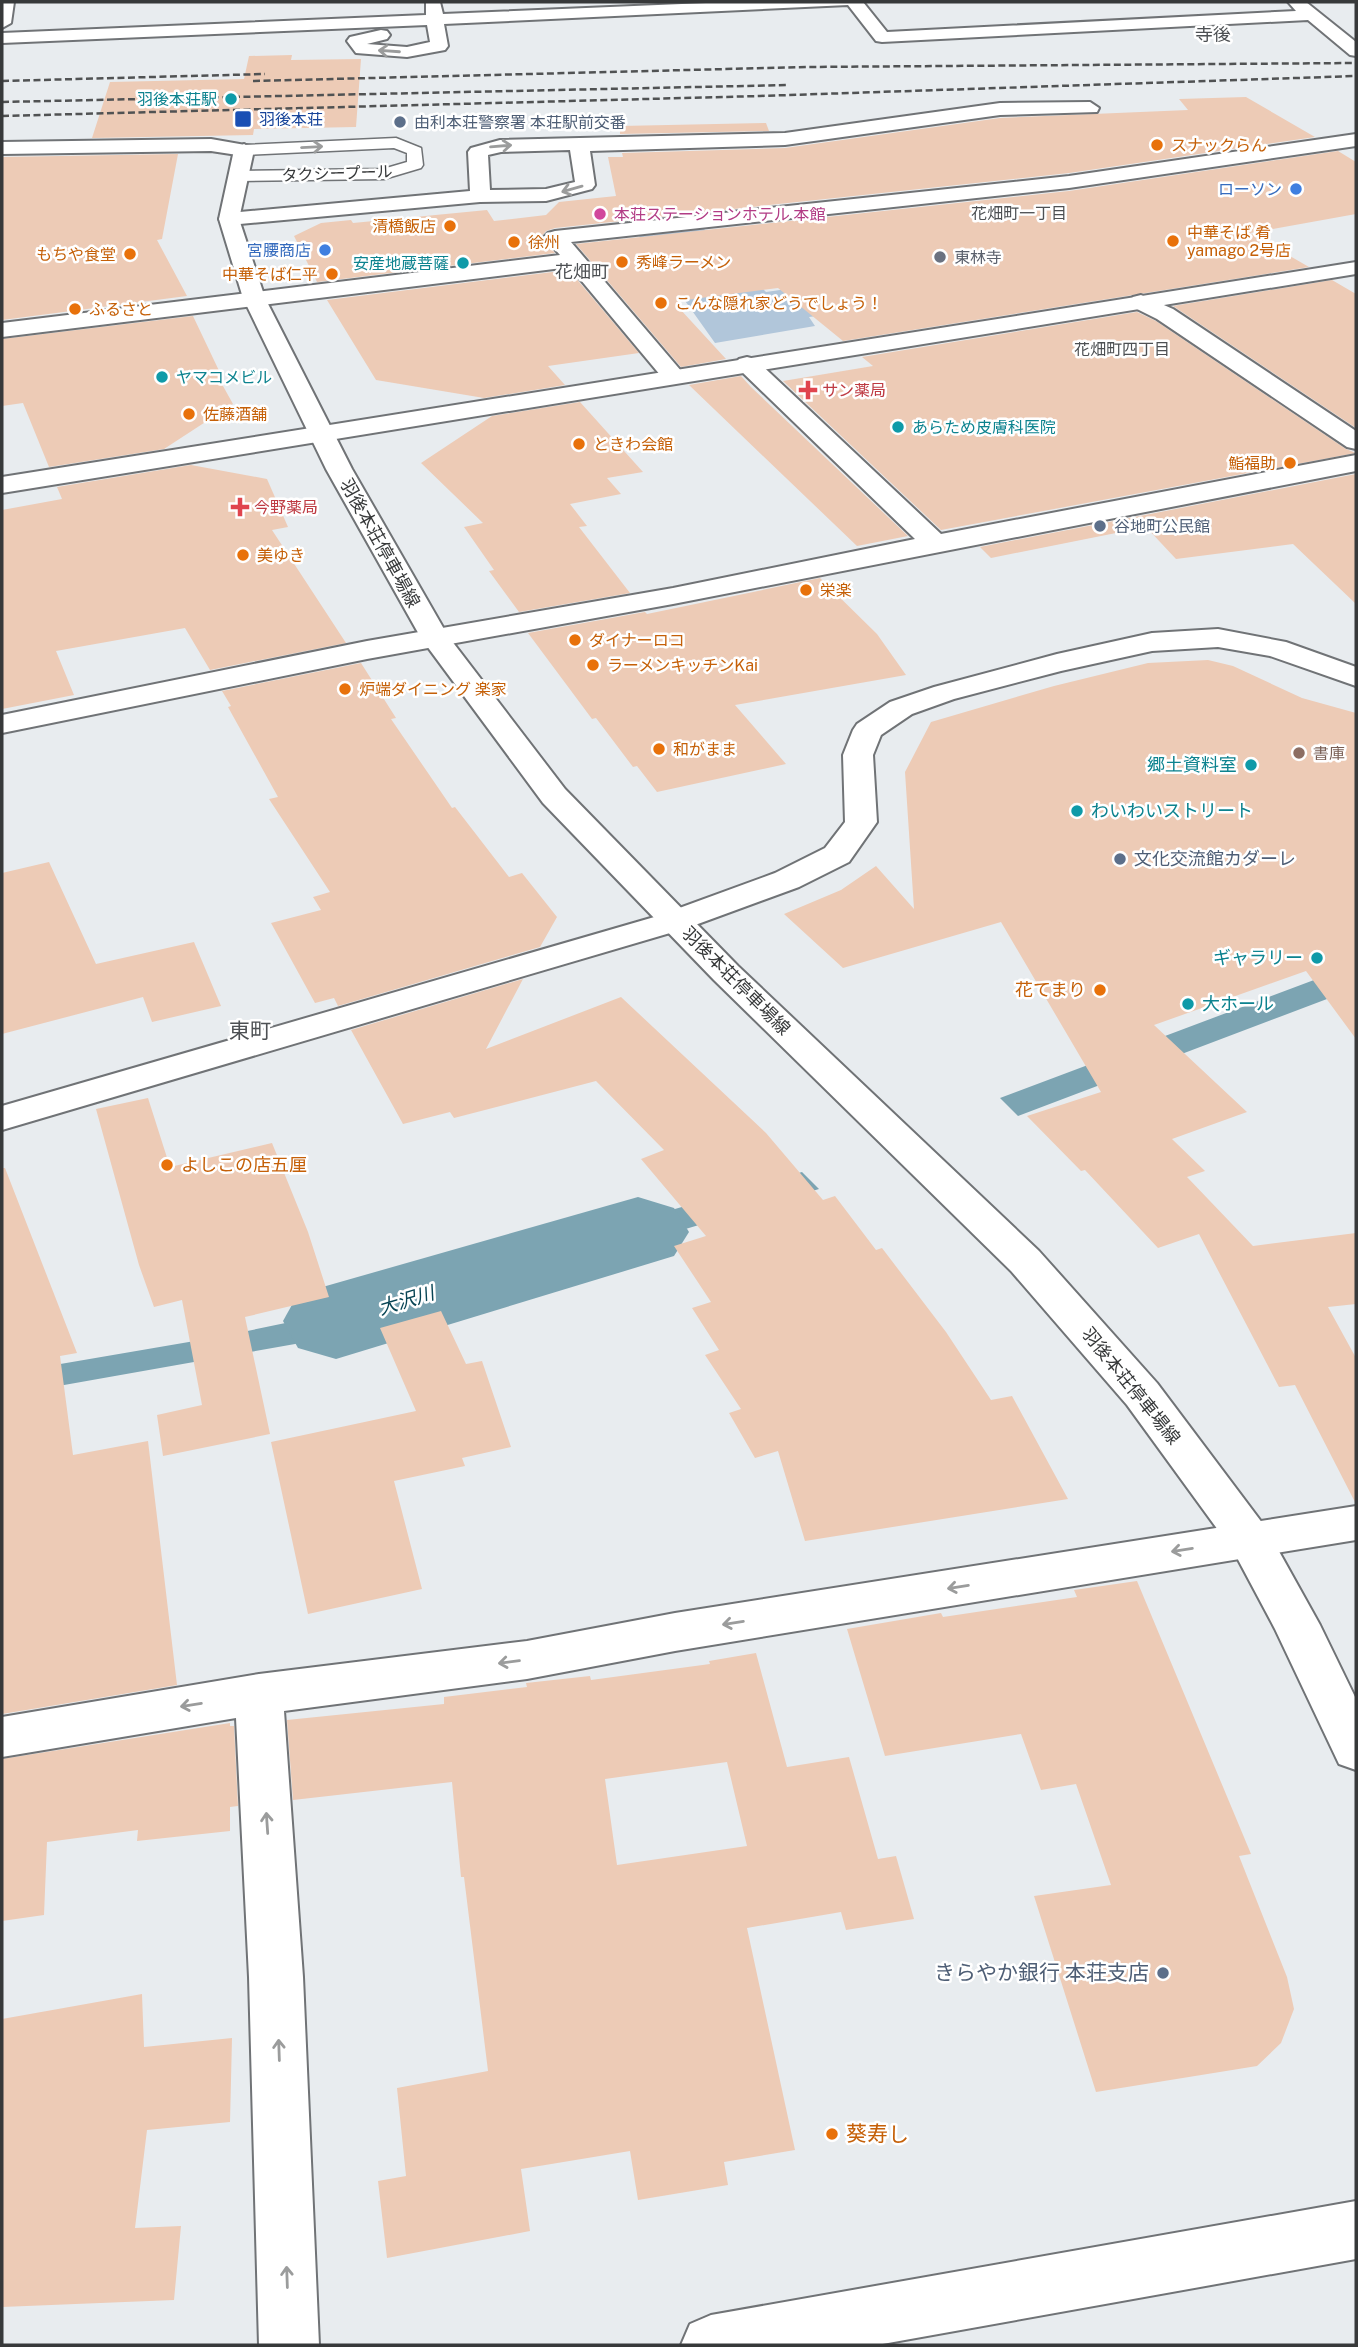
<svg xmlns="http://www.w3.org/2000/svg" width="1358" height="2347" viewBox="0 0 1358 2347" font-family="'Public Sans','Noto Sans JP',sans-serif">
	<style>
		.green { fill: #b1c6da }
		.water { fill: #7ca4b2 }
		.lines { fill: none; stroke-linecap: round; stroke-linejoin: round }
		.river { fill: #7ca4b2; fill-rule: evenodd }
		.building { fill: #edcbb6; fill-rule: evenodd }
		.service-casing { stroke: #707376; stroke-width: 3 }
		.minor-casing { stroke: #707376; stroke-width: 4 }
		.tertiary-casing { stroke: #707376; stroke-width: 4 }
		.secondary-casing { stroke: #707376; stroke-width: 4 }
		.service { fill: #fff; fill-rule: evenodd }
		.minor { fill: #fff; fill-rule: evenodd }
		.tertiary { fill: #fff; fill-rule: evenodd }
		.secondary { fill: #fff; fill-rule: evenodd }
		.rail { stroke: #505253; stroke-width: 2.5; stroke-dasharray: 7 3.5; stroke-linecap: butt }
		.oneway { stroke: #9b9c9c }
		.culture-dot { fill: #0f9aa8; stroke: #fff; stroke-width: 2.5 }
		.transit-dot { fill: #1a4fb4; stroke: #fff; stroke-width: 2.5 }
		.service-dot { fill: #5c6f8a; stroke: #fff; stroke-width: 2.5 }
		.food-dot { fill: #e8710a; stroke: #fff; stroke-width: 2.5 }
		.shop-dot { fill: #3f7fe0; stroke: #fff; stroke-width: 2.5 }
		.hotel-dot { fill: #d1479c; stroke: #fff; stroke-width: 2.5 }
		.worship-dot { fill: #6b7280; stroke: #fff; stroke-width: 2.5 }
		.health-dot { fill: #e0444e; stroke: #fff; stroke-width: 2.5 }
		.education-dot { fill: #8d6e63; stroke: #fff; stroke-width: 2.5 }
		.labels { text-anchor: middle; stroke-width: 5; stroke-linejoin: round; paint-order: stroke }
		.far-culture-label { font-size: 16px; fill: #0d838f; stroke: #fff; text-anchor: end }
		.far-transit-label { font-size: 16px; fill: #164399; stroke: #fff; text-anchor: start }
		.far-service-label { font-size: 16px; fill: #4e5e75; stroke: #fff; text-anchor: start }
		.far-food-label { font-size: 16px; fill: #c56008; stroke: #fff; text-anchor: start }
		.far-street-label { font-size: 16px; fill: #37393a; stroke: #fff }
		.far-shop-label { font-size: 16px; fill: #366cbe; stroke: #fff; text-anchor: end }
		.far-neighbourhood-label { font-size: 16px; fill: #4d5053; stroke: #fff }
		.far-hotel-label { font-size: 16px; fill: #b23c85; stroke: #fff; text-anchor: start }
		.far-worship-label { font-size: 16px; fill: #5b616d; stroke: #fff; text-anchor: start }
		.far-health-label { font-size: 16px; fill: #be3a42; stroke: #fff; text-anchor: start }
		.far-education-label { font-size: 16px; fill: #785e54; stroke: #fff; text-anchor: start }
		.far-quarter-label { font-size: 18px; fill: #4d5053; stroke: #fff }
		.street-label { font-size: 18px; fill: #37393a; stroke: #fff }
		.culture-label { font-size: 18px; fill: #0d838f; stroke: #fff; text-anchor: end }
		.service-label { font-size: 18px; fill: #4e5e75; stroke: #fff; text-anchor: start }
		.food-label { font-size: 18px; fill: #c56008; stroke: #fff; text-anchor: end }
		.water-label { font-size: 19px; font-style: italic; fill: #074454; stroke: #fff }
		.quarter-label { font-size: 21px; fill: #4d5053; stroke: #fff }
		.near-service-label { font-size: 21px; fill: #4e5e75; stroke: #fff; text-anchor: end }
		.near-food-label { font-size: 21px; fill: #c56008; stroke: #fff; text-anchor: start }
	</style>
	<rect width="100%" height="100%" fill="#e8ecef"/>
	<path class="green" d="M 702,227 L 766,292 L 794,288 L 825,315 L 809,317 L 815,326 L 715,343 L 639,236 Z"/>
	<path class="water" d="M 1338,971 L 1356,988 L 1018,1116 L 1000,1098 Z
		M 802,1172 L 819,1189 L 512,1281 L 500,1260 Z
		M 462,1274 L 474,1293 L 312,1341 L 2,1396 L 2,1374 L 218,1337 L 329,1314 Z"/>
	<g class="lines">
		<path class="river" d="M 638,1197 L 674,1208 L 689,1232 L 674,1256 L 336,1359 L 298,1348 L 283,1321 L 298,1294 Z"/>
	</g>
	<path class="building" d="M 292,55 L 291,60 L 361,59 L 356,127 L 254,129 L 253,135 L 92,138 L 110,82 L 244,79 L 249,56 Z
		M 1246,97 L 1315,137 L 1069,173 L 555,228 L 546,231 L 541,237 L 555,253 L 317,282 L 294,236 L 321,223 L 351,220 L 353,223 L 487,210 L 494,221 L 546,215 L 559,202 L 616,196 L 608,157 L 623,157 L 622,153 L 785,148 L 1000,118 L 1188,110 L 1179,99 Z
		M 766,123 L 769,131 L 620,134 L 620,126 Z
		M 1338,151 L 1356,162 L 1356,214 L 1250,233 L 1309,267 L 843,341 L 778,288 L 678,301 L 684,309 L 680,309 L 726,359 L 681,367 L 576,244 L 1069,191 Z
		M 178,154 L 162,239 L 157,240 L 187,296 L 2,320 L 2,157 Z
		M 569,270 L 639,353 L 548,366 L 565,385 L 484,398 L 376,380 L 327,300 Z
		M 1332,280 L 1356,294 L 1356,428 L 1173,306 Z
		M 1137,312 L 1156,321 L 1346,449 L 1356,453 L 941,530 L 783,381 L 873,366 L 862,357 Z
		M 193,316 L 222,377 L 218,377 L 233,404 L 164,449 L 49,467 L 23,403 L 2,406 L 2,339 Z
		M 741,376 L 751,387 L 908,536 L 857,546 L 689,385 Z
		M 580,402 L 643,472 L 607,478 L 621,494 L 570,504 L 587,526 L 579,527 L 630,593 L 519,612 L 489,571 L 494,570 L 464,527 L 483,523 L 421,463 L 492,416 Z
		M 191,465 L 267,479 L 288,527 L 272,530 L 346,643 L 210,670 L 185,628 L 56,651 L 74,695 L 2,709 L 2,510 L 62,499 L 57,487 Z
		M 1356,474 L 1356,604 L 1293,544 L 1176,559 L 1146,527 L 991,558 L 980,547 Z
		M 820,578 L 877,634 L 906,675 L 735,705 L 786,764 L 657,792 L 637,766 L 633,767 L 596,718 L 592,719 L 528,633 L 645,612 L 647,614 Z
		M 1208,660 L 1233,666 L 1302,698 L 1356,713 L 1356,1039 L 1306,971 L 1154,1025 L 1247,1112 L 1172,1139 L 1205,1171 L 1187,1177 L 1253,1246 L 1356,1233 L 1356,1304 L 1328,1307 L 1356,1358 L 1356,1504 L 1295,1385 L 1279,1387 L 1199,1234 L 1158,1248 L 1085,1170 L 1081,1171 L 1027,1116 L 1101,1092 L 1001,922 L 843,968 L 784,914 L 841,890 L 876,866 L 914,909 L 905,772 L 931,722 L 1054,686 L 1148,663 Z
		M 361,663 L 396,718 L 391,719 L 452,808 L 455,807 L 509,877 L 522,873 L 557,917 L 540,947 L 338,1006 L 334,998 L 315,1003 L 271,923 L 321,910 L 313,897 L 330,892 L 269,799 L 278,797 L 228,707 L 231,706 L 222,691 Z
		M 49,862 L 96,964 L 194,942 L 221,1006 L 152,1022 L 143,997 L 2,1034 L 2,873 Z
		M 523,979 L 486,1049 L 621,997 L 766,1133 L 823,1200 L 835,1196 L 876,1250 L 882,1248 L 946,1332 L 991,1400 L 1012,1396 L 1068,1499 L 805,1541 L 778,1451 L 755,1458 L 729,1413 L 741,1409 L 705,1355 L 719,1350 L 692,1308 L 711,1302 L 674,1246 L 706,1236 L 641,1159 L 664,1150 L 596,1081 L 454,1118 L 450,1112 L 403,1124 L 351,1030 Z
		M 148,1098 L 170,1167 L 272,1143 L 308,1232 L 329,1297 L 245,1317 L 270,1434 L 163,1456 L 157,1415 L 202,1405 L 182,1300 L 154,1307 L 139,1265 L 96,1109 Z
		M 2,1168 L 5,1168 L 77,1353 L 60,1356 L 73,1455 L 148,1441 L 177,1685 L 2,1714 Z
		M 441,1311 L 466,1364 L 482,1361 L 511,1447 L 462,1458 L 465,1466 L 394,1481 L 422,1589 L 308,1614 L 271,1442 L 416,1411 L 380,1328 Z
		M 1137,1581 L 1251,1854 L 1239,1856 L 1287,1977 L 1294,2009 L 1281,2043 L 1257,2066 L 1096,2092 L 1034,1896 L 1111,1885 L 1076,1784 L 1041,1790 L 1021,1734 L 885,1756 L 847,1629 L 941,1613 L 943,1617 L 1077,1597 L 1074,1590 Z
		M 756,1653 L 787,1767 L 849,1757 L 878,1859 L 896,1856 L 914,1919 L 846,1930 L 841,1912 L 747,1928 L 795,2150 L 724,2162 L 728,2185 L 638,2200 L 630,2151 L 521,2169 L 530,2231 L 387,2258 L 378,2181 L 406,2176 L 397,2088 L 488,2071 L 464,1877 L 461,1877 L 452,1782 L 293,1800 L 287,1720 L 444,1704 L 444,1697 L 527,1687 L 526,1683 L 590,1676 L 591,1680 L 710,1664 L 709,1661 ZM 727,1762 L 747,1846 L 617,1865 L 605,1779 Z
		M 230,1723 L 230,1726 L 234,1726 L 238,1806 L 230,1807 L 230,1831 L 137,1841 L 138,1830 L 47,1842 L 44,1915 L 2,1921 L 2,1759 Z
		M 142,1994 L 144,2047 L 232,2038 L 230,2122 L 147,2130 L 135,2228 L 181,2226 L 174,2300 L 2,2307 L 2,2019 Z"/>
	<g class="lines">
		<defs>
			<path id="service" d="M 396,138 L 421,148 L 423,165 L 421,168 L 384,179 L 239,181 L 231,176 L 239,171 L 383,169 L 407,162 L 407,153 L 394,148 L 244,155 L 236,150 L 244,145 Z"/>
			<path id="minor" d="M 2,2 L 14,2 L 11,23 L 2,28 Z
				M 426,2 L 440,2 L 443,14 L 730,2 L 863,2 L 887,32 L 1296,11 L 1288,2 L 1306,2 L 1356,42 L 1356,56 L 1350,55 L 1308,20 L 882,42 L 876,41 L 848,5 L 444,24 L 448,46 L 445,50 L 407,57 L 356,53 L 347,41 L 350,37 L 381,30 L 387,31 L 390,35 L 387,39 L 367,44 L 407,47 L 430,42 L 427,25 L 2,43 L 2,33 L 426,15 Z
				M 1090,102 L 1099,108 L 1097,112 L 1000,115 L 785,145 L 590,151 L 595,185 L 592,189 L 546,201 L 480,202 L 229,225 L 222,223 L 219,219 L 222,215 L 229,213 L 470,191 L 468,152 L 471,148 L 500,140 L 785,133 L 1000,103 ZM 570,150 L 575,182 L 546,189 L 490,190 L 488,155 L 501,152 Z
				M 1356,134 L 1356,146 L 1069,188 L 571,242 L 682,372 L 686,377 L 682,382 L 666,382 L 570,267 L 2,337 L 2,323 L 560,255 L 544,237 L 548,233 L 555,231 L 1069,176 Z
				M 211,139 L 251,146 L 254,150 L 244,156 L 211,151 L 2,154 L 2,142 Z
				M 1141,295 L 1173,309 L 1356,431 L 1356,449 L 1347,447 L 1157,319 L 1133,307 L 1130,302 L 1133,297 Z
				M 747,357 L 755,359 L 941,534 L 1356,455 L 1356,471 L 673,604 L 367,659 L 2,733 L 2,715 L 367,641 L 673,588 L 915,539 L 739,369 L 735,364 L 739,359 Z
				M 675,911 L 687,914 L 692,921 L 687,928 L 2,1130 L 2,1106 Z
				M 1356,1506 L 1356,1540 L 675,1651 L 527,1679 L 284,1711 L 303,1977 L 319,2345 L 259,2345 L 249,1977 L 236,1718 L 2,1757 L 2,1717 L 259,1674 L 527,1641 L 675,1613 Z"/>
			<path id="tertiary" d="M 1356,262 L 1356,274 L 2,493 L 2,477 Z
				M 1218,629 L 1286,642 L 1356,667 L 1356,686 L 1270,656 L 1218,647 L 1152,651 L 1061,671 L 954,699 L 912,714 L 881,735 L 873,755 L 877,822 L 849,862 L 799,887 L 687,928 L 675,931 L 663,928 L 658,921 L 663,914 L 775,873 L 825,848 L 845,822 L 843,755 L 853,730 L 857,724 L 890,702 L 934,687 L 1057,654 L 1152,633 Z
				M 1356,2201 L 1356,2259 L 877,2345 L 681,2345 L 690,2324 L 711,2315 Z"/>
			<path id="secondary" d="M 244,144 L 254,150 L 239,219 L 265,298 L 352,469 L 448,636 L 565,789 L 738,966 L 1039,1251 L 1157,1383 L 1266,1528 L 1320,1625 L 1356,1699 L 1356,1770 L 1339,1764 L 1275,1629 L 1234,1552 L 1127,1405 L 1011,1271 L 714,980 L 543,803 L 421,638 L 326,469 L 243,298 L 219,219 L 234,150 Z"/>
		</defs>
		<use href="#service" class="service-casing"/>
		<use href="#minor" class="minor-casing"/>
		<use href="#tertiary" class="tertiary-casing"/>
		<use href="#secondary" class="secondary-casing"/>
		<use href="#service" class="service"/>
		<use href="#minor" class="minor"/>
		<use href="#tertiary" class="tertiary"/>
		<use href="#secondary" class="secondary"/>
		<path class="rail" d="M 2,81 L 265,74
			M 253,81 L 806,67 L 1356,63
			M 2,102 L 789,85
			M 2,116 L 760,96 L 1356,76"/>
	</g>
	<defs><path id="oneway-shaft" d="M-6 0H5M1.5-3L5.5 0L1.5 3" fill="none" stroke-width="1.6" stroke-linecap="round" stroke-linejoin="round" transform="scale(1.75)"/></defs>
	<g class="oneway">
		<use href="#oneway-shaft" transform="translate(389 51) rotate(-176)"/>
		<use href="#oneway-shaft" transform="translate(501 146) rotate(-5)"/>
		<use href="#oneway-shaft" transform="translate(312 147) rotate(-3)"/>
		<use href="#oneway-shaft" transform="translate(572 189) rotate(164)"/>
		<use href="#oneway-shaft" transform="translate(1182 1550) rotate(171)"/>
		<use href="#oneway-shaft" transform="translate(958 1587) rotate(171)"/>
		<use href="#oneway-shaft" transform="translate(733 1623) rotate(171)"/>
		<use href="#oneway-shaft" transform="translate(509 1662) rotate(173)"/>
		<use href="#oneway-shaft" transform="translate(191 1705) rotate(171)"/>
		<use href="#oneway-shaft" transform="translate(267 1823) rotate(-94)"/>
		<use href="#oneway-shaft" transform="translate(279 2050) rotate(-92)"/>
		<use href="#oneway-shaft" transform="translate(287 2277) rotate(-92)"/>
	</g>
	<g class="culture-dot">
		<circle cx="231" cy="99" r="7"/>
		<circle cx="463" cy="263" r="7"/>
		<circle cx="162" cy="377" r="7"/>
		<circle cx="898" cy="427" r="7"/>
		<circle cx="1251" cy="765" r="7"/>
		<circle cx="1077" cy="811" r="7"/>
		<circle cx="1317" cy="958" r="7"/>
		<circle cx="1188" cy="1004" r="7"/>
	</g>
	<rect class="transit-dot" x="234" y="110" width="18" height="18" rx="3.5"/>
	<g class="service-dot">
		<circle cx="400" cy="122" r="7"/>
		<circle cx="1100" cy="526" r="7"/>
		<circle cx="1120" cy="859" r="7"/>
		<circle cx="1163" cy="1973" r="7"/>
	</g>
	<g class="food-dot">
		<circle cx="1157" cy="145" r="7"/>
		<circle cx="450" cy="226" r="7"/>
		<circle cx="1173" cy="241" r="7"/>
		<circle cx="514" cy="242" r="7"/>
		<circle cx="130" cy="254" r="7"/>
		<circle cx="622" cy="262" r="7"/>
		<circle cx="332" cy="274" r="7"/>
		<circle cx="661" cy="303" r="7"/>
		<circle cx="75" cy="309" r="7"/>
		<circle cx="189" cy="414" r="7"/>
		<circle cx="579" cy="444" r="7"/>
		<circle cx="1290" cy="463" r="7"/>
		<circle cx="243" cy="555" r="7"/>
		<circle cx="806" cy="590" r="7"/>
		<circle cx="575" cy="640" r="7"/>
		<circle cx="593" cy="665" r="7"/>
		<circle cx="345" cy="689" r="7"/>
		<circle cx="659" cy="749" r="7"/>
		<circle cx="1100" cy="990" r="7"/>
		<circle cx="167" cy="1165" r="7"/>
		<circle cx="832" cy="2134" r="7"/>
	</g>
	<g class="shop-dot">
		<circle cx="1296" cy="189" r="7"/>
		<circle cx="325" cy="250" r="7"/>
	</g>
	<circle class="hotel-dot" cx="600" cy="214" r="7"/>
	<circle class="worship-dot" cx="940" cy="257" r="7"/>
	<g class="health-dot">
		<path d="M804.5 379.5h7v7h7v7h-7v7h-7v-7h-7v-7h7z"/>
		<path d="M236.5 496.5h7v7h7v7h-7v7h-7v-7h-7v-7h7z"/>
	</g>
	<circle class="education-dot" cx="1299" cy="753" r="7"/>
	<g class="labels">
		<g class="far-culture-label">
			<text x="217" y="105">羽後本荘駅</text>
			<text x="449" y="269">安産地蔵菩薩</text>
			<text x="176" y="383" text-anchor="start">ヤマコメビル</text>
			<text x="912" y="433" text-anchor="start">あらため皮膚科医院</text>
		</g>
		<g class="far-transit-label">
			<text x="259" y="125">羽後本荘</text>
		</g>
		<g class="far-service-label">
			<text x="414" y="128">由利本荘警察署 本荘駅前交番</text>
			<text x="1114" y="532">谷地町公民館</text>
		</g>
		<g class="far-food-label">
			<text x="1171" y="151">スナックらん</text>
			<text x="436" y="232" text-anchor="end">清橋飯店</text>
			<text x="1187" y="238">中華そば 肴<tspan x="1187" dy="18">yamago 2号店</tspan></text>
			<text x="528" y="248">徐州</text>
			<text x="116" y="260" text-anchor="end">もちや食堂</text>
			<text x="636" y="268">秀峰ラーメン</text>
			<text x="318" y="280" text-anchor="end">中華そば仁平</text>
			<text x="675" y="309">こんな隠れ家どうでしょう！</text>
			<text x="89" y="315">ふるさと</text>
			<text x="203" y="420">佐藤酒舗</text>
			<text x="593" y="450">ときわ会館</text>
			<text x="1276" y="469" text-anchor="end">鮨福助</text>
			<text x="257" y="561">美ゆき</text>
			<text x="820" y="596">栄楽</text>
			<text x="589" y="646">ダイナーロコ</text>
			<text x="607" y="671">ラーメンキッチンKai</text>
			<text x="359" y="695">炉端ダイニング 楽家</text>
			<text x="673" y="755">和がまま</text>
		</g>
		<g class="far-street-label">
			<text transform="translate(337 173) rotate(-2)" y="6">タクシープール</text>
		</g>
		<g class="far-shop-label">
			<text x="1282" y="195">ローソン</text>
			<text x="311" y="256">宮腰商店</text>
		</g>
		<g class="far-neighbourhood-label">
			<text x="1019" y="219">花畑町一丁目</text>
			<text x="1122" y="355">花畑町四丁目</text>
		</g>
		<g class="far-hotel-label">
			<text x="614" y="220">本荘ステーションホテル 本館</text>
		</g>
		<g class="far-worship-label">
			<text x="954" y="263">東林寺</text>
		</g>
		<g class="far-health-label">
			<text x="822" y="396">サン薬局</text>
			<text x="254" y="513">今野薬局</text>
		</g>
		<g class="far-education-label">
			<text x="1313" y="759">書庫</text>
		</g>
		<g class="far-quarter-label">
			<text x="1213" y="41">寺後</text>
			<text x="582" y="278">花畑町</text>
		</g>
		<g class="street-label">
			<text transform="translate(380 543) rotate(61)" y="6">羽後本荘停車場線</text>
			<text transform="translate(736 981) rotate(45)" y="6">羽後本荘停車場線</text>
			<text transform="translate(1131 1386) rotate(51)" y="6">羽後本荘停車場線</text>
		</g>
		<g class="culture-label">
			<text x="1237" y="771">郷土資料室</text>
			<text x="1091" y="817" text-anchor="start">わいわいストリート</text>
			<text x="1303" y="964">ギャラリー</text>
			<text x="1202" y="1010" text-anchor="start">大ホール</text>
		</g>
		<g class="service-label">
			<text x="1134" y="865">文化交流館カダーレ</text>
		</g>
		<g class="food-label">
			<text x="1086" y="996">花てまり</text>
			<text x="181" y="1171" text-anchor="start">よしこの店五厘</text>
		</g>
		<g class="water-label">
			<text transform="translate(406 1300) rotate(-17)" y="7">大沢川</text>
		</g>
		<g class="quarter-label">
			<text x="250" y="1038">東町</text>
		</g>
		<g class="near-service-label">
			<text x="1149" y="1980">きらやか銀行 本荘支店</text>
		</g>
		<g class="near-food-label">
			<text x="846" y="2141">葵寿し</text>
		</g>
	</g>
	<rect width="1358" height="2347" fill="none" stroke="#37393a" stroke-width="7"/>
</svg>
